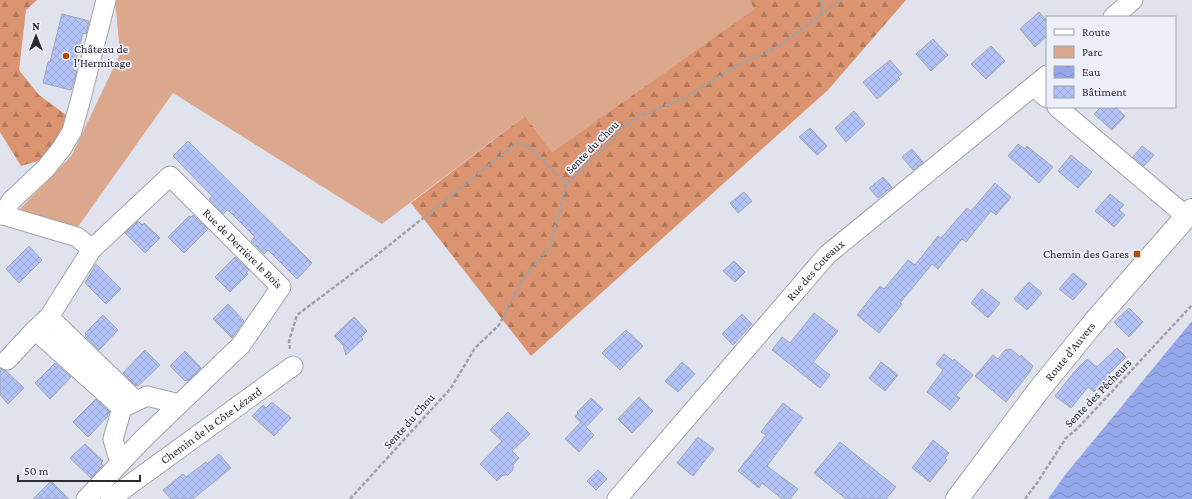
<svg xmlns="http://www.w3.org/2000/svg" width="1192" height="499" viewBox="0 0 1192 499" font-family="'Crimson Pro',serif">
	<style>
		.green { fill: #dca88d }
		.forest { fill: url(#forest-firs) }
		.water { fill: url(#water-waves) }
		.building { fill: url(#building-cross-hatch); stroke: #a3a6af }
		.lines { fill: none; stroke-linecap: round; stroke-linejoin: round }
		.minor-casing { stroke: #a0a3ac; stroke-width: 21 }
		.major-casing { stroke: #a0a3ac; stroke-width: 24 }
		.path { stroke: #9fa2a9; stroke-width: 2.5; stroke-dasharray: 4 2; stroke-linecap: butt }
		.minor { stroke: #fff; stroke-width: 19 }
		.major { stroke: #fff; stroke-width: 22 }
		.poi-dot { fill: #af4f07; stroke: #edf0fb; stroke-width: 1.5 }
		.labels { text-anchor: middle; stroke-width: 3.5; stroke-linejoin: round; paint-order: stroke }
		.poi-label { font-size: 12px; fill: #2c2d30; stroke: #edf0fb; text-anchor: start }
		.street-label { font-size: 12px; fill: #2c2d30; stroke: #edf0fb }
	</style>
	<defs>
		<pattern id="forest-firs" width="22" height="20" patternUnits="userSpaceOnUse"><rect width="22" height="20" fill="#db946f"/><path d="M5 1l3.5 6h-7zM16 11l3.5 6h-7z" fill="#b2795c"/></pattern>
		<pattern id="water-waves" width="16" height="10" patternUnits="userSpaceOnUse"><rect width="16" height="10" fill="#95a8eb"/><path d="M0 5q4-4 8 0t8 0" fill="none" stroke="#7a89bf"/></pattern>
		<pattern id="building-cross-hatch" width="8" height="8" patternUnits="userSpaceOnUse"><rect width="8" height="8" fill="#b2c3fa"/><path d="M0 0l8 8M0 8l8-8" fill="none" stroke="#99a8d7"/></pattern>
	</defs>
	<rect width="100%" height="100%" fill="#e0e3ed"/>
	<path class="green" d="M 115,0 L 749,0 L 756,9 L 552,152 L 525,116 L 382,224 L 173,93 L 75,231 L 19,210 L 72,155 L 120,54 Z"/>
	<path class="forest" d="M 0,0 L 37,0 L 26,10 L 19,70 L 39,95 L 69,117 L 45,159 L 21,166 L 0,132 Z
		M 749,0 L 906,0 L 828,90 L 531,356 L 411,203 L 525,116 L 552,152 L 755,9 Z"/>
	<path class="water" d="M 1192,321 L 1192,499 L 1048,499 L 1065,475 Z"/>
	<path class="building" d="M 1039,12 L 1047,21 L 1047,36 L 1035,47 L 1020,29 Z
		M 62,14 L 89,21 L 86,34 L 83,33 L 73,70 L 77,71 L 71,90 L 43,83 L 48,62 L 50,62 Z
		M 933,39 L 948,55 L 931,71 L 916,54 Z
		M 991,46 L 1005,61 L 986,79 L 971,64 Z
		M 890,60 L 902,74 L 898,77 L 900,79 L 877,99 L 863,82 Z
		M 1101,107 L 1115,107 L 1125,116 L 1112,130 L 1094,114 Z
		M 854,111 L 865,124 L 846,142 L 835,128 Z
		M 810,128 L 827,146 L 817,155 L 799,137 Z
		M 188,141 L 312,263 L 297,279 L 268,250 L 264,254 L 251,241 L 255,237 L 229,211 L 227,210 L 223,214 L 209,199 L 212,196 L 173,156 Z
		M 1018,144 L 1025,149 L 1027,146 L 1053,167 L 1039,183 L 1008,156 Z
		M 1142,146 L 1154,155 L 1144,166 L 1133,157 Z
		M 912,149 L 923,162 L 913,170 L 902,157 Z
		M 1071,155 L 1092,172 L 1078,188 L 1058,171 Z
		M 883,177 L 892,187 L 878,198 L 869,188 Z
		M 995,183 L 1011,197 L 996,215 L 991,211 L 966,242 L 962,239 L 938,269 L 932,264 L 900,303 L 902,304 L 879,333 L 857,315 L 880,286 L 884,289 L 908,260 L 915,265 L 938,236 L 941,238 L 967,208 L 971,211 Z
		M 744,192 L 752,201 L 738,213 L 730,203 Z
		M 1110,194 L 1124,205 L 1119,210 L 1125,215 L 1114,227 L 1095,211 Z
		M 193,215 L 208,229 L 184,253 L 168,237 L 189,216 L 191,217 Z
		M 138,221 L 142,225 L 144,223 L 160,238 L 145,253 L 125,233 Z
		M 29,246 L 42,260 L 19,283 L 6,269 Z
		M 235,257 L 249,270 L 246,273 L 248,274 L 230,292 L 215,277 Z
		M 734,261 L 745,272 L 735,282 L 723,271 Z
		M 96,264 L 121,289 L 106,304 L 85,283 Z
		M 1073,273 L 1087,284 L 1073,300 L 1059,289 Z
		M 1029,282 L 1042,293 L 1027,310 L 1014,299 Z
		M 982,289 L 1000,303 L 988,318 L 971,303 Z
		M 228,304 L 244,321 L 232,338 L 213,319 Z
		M 1129,308 L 1143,322 L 1129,337 L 1114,322 Z
		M 814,313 L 838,331 L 813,362 L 830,375 L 820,388 L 772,350 L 782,337 L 790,343 Z
		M 742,314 L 752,324 L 733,345 L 722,334 Z
		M 103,315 L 118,330 L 99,350 L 85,336 L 86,335 L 85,333 Z
		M 354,317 L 367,331 L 361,337 L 363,339 L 346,355 L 343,345 L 334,336 Z
		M 626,330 L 643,346 L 620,370 L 602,353 Z
		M 1117,348 L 1126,357 L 1108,375 L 1110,376 L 1094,392 L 1088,387 L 1071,408 L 1055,396 L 1075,371 L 1087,359 L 1097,367 Z
		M 1011,349 L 1020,357 L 1021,355 L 1033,366 L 1029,373 L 1006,402 L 975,376 L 993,355 L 998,359 L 1005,350 Z
		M 145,350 L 160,365 L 138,386 L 137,385 L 136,386 L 123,373 Z
		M 185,351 L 201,368 L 188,381 L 186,380 L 185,381 L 170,366 Z
		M 944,354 L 953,361 L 954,359 L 973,375 L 956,395 L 960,398 L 950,410 L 927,392 L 943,370 L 936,364 Z
		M 682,362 L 695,374 L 678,392 L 665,381 Z
		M 881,362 L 898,375 L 885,391 L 869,378 Z
		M 55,363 L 71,377 L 50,399 L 35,383 Z
		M 0,368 L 6,371 L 24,388 L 8,404 L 0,395 Z
		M 639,397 L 653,411 L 632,433 L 618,419 Z
		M 591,398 L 603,409 L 586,427 L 594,435 L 579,452 L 565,439 L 581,422 L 575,417 L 578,413 L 577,412 Z
		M 96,399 L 110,412 L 107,414 L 108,416 L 88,437 L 73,422 Z
		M 272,402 L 291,418 L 274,436 L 252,416 L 263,405 L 266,408 Z
		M 783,403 L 803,418 L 767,466 L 798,489 L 790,499 L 782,499 L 762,483 L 759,488 L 738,471 L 766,435 L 761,432 Z
		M 508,412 L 530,434 L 512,451 L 519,458 L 513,465 L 513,470 L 508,475 L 503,475 L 497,481 L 480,464 L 502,441 L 490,430 Z
		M 698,437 L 714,449 L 693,476 L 677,463 Z
		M 933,440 L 949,453 L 945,458 L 947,460 L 930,482 L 912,468 Z
		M 840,442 L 896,487 L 886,499 L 846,499 L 814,473 Z
		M 85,444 L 103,461 L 101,463 L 103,465 L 91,478 L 70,458 Z
		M 219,454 L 231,468 L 193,499 L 171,499 L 163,490 L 183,474 L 186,477 L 206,462 L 207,464 Z
		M 598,470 L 607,479 L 596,490 L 587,481 Z
		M 51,481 L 69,499 L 33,499 Z"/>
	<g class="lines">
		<defs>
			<g id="minor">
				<path d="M 1113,17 L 1133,0"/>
				<path d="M 1034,87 L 1047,98"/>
				<path d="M 1057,107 L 1186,216"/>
				<path id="s1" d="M 0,215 L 3,215 L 77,237 L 92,249 L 170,176 L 281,287 L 241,345 L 144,438 L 86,499"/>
				<path d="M 3,215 L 11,201 L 46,168 L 62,148 L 72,131 L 80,102 L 106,0"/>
				<path d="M 49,317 L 136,401"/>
				<path d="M 35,330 L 122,408"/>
				<path d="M 7,360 L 35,330 L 49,317 L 92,249"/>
				<path d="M 120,463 L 113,439 L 122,408 L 147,396 L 179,404"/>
				<path id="s2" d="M 110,499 L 293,366"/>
				<path id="s3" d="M 617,499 L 827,255 L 1047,75"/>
			</g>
			<g id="major">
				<path id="s4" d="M 957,499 L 1038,391 L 1095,321 L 1192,210"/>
			</g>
		</defs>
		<use href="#minor" class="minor-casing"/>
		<use href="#major" class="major-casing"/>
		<path class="path" d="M 821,15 L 822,0
			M 290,349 L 289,341 L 297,315 L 377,255 L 518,142 L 531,148 L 566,185
			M 350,499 L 451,388 L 475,348 L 499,325 L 523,279 L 550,247 L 566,185 L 633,119 L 684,98 L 742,63 L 779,46 L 841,0
			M 1025,499 L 1037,483 L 1066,438 L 1078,428 L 1192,305"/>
		<use href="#minor" class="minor"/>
		<use href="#major" class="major"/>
	</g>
	<g class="poi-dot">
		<circle cx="66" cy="56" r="4"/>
		<rect x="1133" y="250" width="8" height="8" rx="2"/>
	</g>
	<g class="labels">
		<g class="poi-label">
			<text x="74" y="53">Château de<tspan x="74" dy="14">l'Hermitage</tspan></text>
			<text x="1129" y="258" text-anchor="end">Chemin des Gares</text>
		</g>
		<g class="street-label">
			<text transform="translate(592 147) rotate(-45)" y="4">Sente du Chou</text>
			<text dy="4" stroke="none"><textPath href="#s1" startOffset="309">Rue de Derrière le Bois</textPath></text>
			<text dy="4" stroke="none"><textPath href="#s3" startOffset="303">Rue des Coteaux</textPath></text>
			<text dy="4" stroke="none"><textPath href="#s4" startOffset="186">Route d'Auvers</textPath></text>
			<text transform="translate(1098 393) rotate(-46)" y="4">Sente des Pêcheurs</text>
			<text transform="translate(409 421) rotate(-48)" y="4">Sente du Chou</text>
			<text dy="4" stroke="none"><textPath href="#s2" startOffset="125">Chemin de la Côte Lézard</textPath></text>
		</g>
	</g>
	<rect x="1046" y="16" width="130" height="92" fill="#edf0fb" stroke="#a0a2aa"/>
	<rect x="1054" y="29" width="20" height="6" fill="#ffffff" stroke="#a0a2aa"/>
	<text x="1082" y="36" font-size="12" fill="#2c2d30">Route</text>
	<rect x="1054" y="46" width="20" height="12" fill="#dca88d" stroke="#a0a2aa"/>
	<text x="1082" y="56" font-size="12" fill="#2c2d30">Parc</text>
	<rect x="1054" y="66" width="20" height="12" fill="url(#water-waves)" stroke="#a0a2aa"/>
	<text x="1082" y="76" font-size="12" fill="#2c2d30">Eau</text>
	<rect x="1054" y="86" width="20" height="12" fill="url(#building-cross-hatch)" stroke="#a0a2aa"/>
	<text x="1082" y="96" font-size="12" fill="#2c2d30">Bâtiment</text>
	<g transform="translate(36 36)" stroke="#edf0fb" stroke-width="3" paint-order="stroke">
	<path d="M0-3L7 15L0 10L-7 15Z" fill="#2c2d30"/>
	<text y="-6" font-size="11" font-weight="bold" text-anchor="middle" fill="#2c2d30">N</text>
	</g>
	<path d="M18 475v6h122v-6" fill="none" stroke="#2c2d30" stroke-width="2"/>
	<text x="24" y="475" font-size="12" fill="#2c2d30" stroke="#edf0fb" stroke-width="3" paint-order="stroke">50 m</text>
</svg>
